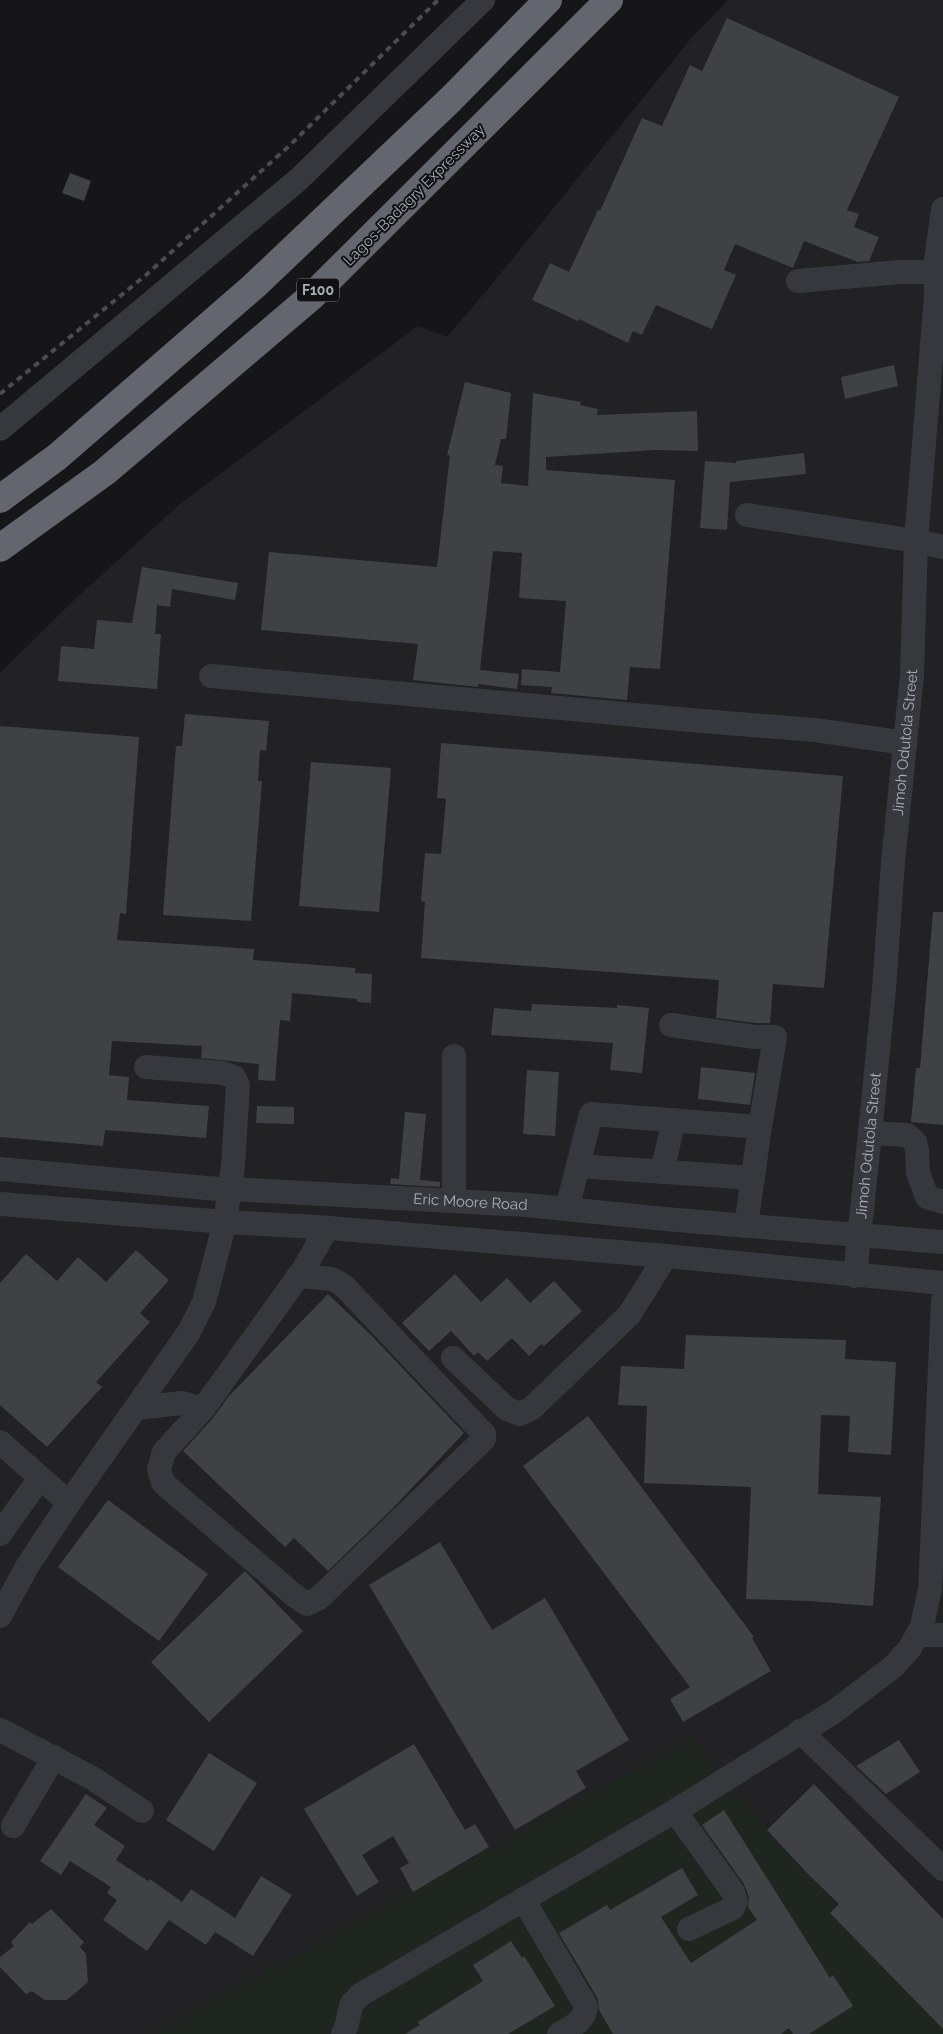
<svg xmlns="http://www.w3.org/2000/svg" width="943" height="2034" viewBox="0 0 943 2034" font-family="Raleway,sans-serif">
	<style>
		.built { fill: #222225 }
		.green { fill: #1e261f }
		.building { fill: #404145 }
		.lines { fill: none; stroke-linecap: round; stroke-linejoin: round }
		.minor { stroke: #37383d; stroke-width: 24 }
		.highway { stroke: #63666e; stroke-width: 28 }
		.rail { stroke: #4a4c52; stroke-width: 4; stroke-dasharray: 6 5; stroke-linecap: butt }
		.labels { text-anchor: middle; stroke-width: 4; stroke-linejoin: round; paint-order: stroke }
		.shield { fill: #111113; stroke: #7b7e86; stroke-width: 1 }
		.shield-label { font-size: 14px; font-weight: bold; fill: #a8adb8 }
		.street-label { font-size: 15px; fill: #a8adb8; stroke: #111113 }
	</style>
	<rect width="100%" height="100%" fill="#161618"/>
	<path class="built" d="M 728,0 L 943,0 L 943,2034 L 0,2034 L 0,673 L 73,601 L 179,505 L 418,326 L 447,337 L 488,289 L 694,35 Z"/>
	<path class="green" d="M 690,1739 L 943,2027 L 943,2034 L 153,2034 Z"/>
	<path class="building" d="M 727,18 L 899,97 L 847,210 L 859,214 L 854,227 L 879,237 L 869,261 L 858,262 L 804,241 L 793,268 L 735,244 L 724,270 L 736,275 L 712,329 L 656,305 L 642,335 L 633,331 L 628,343 L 579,319 L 578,321 L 532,300 L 550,263 L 569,272 L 598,210 L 600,211 L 642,118 L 662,126 L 690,65 L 702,71 Z
		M 70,173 L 91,181 L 84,201 L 62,193 Z
		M 894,365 L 898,386 L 845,399 L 841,377 Z
		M 465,382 L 511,393 L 506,439 L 501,439 L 495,465 L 503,466 L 501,483 L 528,486 L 533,393 L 581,402 L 580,405 L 598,409 L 597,415 L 697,411 L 698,451 L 655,450 L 546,457 L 546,470 L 675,480 L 660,669 L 630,667 L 627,700 L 551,693 L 552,687 L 521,685 L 522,669 L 560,672 L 566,601 L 519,598 L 522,553 L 493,551 L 480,670 L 519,674 L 517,689 L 478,684 L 478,687 L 413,680 L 418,644 L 261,630 L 269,552 L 437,567 L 450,455 L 447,455 Z
		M 804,453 L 806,474 L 730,482 L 727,530 L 700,528 L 705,461 L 736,463 L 736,461 Z
		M 142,567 L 238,583 L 235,600 L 172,589 L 170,607 L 157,605 L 155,634 L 161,634 L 157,689 L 58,681 L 61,646 L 94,649 L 97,620 L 132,623 Z
		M 185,714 L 269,721 L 266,751 L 260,750 L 258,781 L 262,781 L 251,921 L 163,915 L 176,746 L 182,746 Z
		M 0,726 L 139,737 L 126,914 L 120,913 L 117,940 L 254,949 L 253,960 L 355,968 L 355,973 L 372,974 L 371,1003 L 357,1002 L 357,999 L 292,993 L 290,1021 L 280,1020 L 275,1081 L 258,1080 L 259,1064 L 201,1058 L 202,1046 L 112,1041 L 109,1075 L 129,1077 L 127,1100 L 209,1106 L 206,1138 L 105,1130 L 103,1146 L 0,1137 Z
		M 441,743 L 843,776 L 824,988 L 773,984 L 770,1023 L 756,1023 L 716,1018 L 719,980 L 421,958 L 425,902 L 421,901 L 425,853 L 441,854 L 446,799 L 437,798 Z
		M 311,762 L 391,768 L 379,912 L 299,906 Z
		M 933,912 L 943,912 L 943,1125 L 911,1122 L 916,1068 L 920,1068 Z
		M 532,1004 L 617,1008 L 617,1005 L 649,1008 L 642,1073 L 610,1070 L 613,1043 L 491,1035 L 494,1008 L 531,1011 Z
		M 701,1067 L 755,1073 L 750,1105 L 698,1099 Z
		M 527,1070 L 559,1072 L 555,1136 L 523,1134 Z
		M 257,1106 L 294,1107 L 294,1124 L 256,1123 Z
		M 405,1112 L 426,1114 L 420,1180 L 440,1182 L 440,1187 L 390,1184 L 391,1178 L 399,1179 Z
		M 136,1250 L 169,1280 L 140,1313 L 150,1322 L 96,1382 L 102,1387 L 47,1447 L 0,1405 L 0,1283 L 26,1254 L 57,1281 L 78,1257 L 106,1282 Z
		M 455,1274 L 481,1302 L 507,1278 L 530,1303 L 554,1281 L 582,1311 L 544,1346 L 541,1344 L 529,1356 L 512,1338 L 487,1361 L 478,1352 L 474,1356 L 451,1331 L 429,1351 L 402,1323 Z
		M 328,1294 L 373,1337 L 464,1433 L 393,1508 L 328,1571 L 294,1538 L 285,1547 L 183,1451 L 213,1418 L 228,1397 Z
		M 686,1335 L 846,1340 L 845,1359 L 896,1362 L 891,1455 L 848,1452 L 850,1416 L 821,1415 L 818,1494 L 881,1497 L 873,1606 L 809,1601 L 746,1599 L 751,1487 L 644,1483 L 647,1406 L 618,1405 L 621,1366 L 684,1369 Z
		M 588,1416 L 754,1637 L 752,1638 L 771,1671 L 683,1722 L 670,1699 L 690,1687 L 523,1466 Z
		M 108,1500 L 208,1574 L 159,1641 L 58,1567 Z
		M 440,1542 L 492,1630 L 545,1598 L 629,1740 L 576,1771 L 586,1788 L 515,1830 L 369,1585 Z
		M 245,1571 L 303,1631 L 209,1722 L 151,1662 Z
		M 899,1740 L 920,1772 L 886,1794 L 856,1766 Z
		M 414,1744 L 465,1830 L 475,1824 L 489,1847 L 413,1892 L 400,1868 L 409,1863 L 393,1836 L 362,1855 L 379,1882 L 357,1896 L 304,1809 Z
		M 209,1753 L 257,1783 L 214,1851 L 166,1820 Z
		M 814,1784 L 943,1919 L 943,2029 L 830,1913 L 839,1904 L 809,1875 L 767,1830 Z
		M 86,1794 L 107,1808 L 94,1825 L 125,1846 L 116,1860 L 148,1881 L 150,1879 L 182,1902 L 191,1889 L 235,1918 L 261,1876 L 292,1895 L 253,1956 L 215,1932 L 206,1945 L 169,1920 L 147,1951 L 103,1920 L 117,1900 L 107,1893 L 111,1887 L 70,1861 L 61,1875 L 40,1861 Z
		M 724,1810 L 830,1978 L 833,1975 L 853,2006 L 809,2034 L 793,2034 L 789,2028 L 781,2034 L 613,2034 L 599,2010 L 598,1999 L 559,1933 L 607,1905 L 610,1910 L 682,1868 L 698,1895 L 661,1917 L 691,1963 L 757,1920 L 748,1907 L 749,1897 L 744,1884 L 702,1825 Z
		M 51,1909 L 84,1942 L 80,1947 L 86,1954 L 88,1982 L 67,2000 L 45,2000 L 32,1991 L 26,1994 L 0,1967 L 0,1957 L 14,1946 L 11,1942 L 30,1922 L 32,1924 Z
		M 511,1941 L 522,1958 L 524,1956 L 555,2006 L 508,2034 L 405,2034 L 420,2025 L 418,2022 L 483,1981 L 473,1965 Z"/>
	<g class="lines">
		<g class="minor">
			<path d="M 798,281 L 900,272 L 937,272"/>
			<path d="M 0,429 L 299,179 L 483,0"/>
			<path d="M 747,515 L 916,541 L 943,547"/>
			<path d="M 211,676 L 690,720 L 815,730 L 905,743"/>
			<path d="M 671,1025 L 755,1037 L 775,1037 L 760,1127"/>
			<path d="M 454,1056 L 454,1201"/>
			<path d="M 870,1133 L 907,1135 L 915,1142 L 917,1150 L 918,1173 L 927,1197 L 943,1202"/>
			<path d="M 578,1166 L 753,1178"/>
			<path id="s1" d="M 0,1169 L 229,1190 L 231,1189 L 526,1205 L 665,1219 L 943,1242"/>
			<path d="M 662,1172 L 674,1120"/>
			<path d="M 0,1204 L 225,1222 L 317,1227 L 666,1256 L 943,1283"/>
			<path d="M 567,1209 L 591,1114 L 760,1127 L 746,1226"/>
			<path d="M 298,1276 L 332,1279 L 344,1286 L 484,1434 L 484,1439 L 319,1598 L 307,1604 L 295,1596 L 163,1483 L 159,1469 L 164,1452 L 203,1409 L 305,1267 L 327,1228"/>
			<path id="s2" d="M 855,1276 L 870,1133 L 884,989 L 893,862 L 912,675 L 916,541 L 936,296 L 936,261 L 943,209"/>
			<path d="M 453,1358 L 507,1409 L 520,1414 L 532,1408 L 629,1315 L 666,1256"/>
			<path d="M 137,1408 L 182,1403 L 203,1409"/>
			<path d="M 0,1442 L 69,1503"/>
			<path d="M 0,1534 L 40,1478"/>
			<path d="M 0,1616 L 28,1565 L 69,1503 L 189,1332 L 204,1302 L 225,1222 L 233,1166 L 238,1085 L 234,1077 L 223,1073 L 146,1067"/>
			<path d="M 918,1635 L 943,1635"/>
			<path d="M 0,1730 L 92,1778 L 142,1811"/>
			<path d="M 800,1731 L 943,1869"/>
			<path d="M 675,1811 L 733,1892 L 736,1901 L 733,1908 L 689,1929"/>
			<path d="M 13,1826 L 54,1757"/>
			<path d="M 523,1899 L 586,2006 C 585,2022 571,2027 559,2034"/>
			<path d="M 343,2034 L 347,2024 L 351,2005 L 360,1995 L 675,1811 L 835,1711 L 894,1666 L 910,1648 L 922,1626 L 930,1589 L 943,1301"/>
		</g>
		<path class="highway" d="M 0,499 L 57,457 L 254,286 L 451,99 L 548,0
			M 0,548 L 105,472 L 312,296 L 609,0"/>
		<path class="rail" d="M 0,394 L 146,275 L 289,146 L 438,0"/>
	</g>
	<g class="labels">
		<rect class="shield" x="297" y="278.5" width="42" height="23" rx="4"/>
		<g class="shield-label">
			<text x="318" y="295">F100</text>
		</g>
		<g class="street-label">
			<text transform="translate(414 195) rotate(-45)" y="5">Lagos-Badagry Expressway</text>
			<text dy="5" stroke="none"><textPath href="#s2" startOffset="536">Jimoh Odutola Street</textPath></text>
			<text dy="5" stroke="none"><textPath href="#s2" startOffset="131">Jimoh Odutola Street</textPath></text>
			<text dy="5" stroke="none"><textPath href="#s1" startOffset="472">Eric Moore Road</textPath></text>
		</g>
	</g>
</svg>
